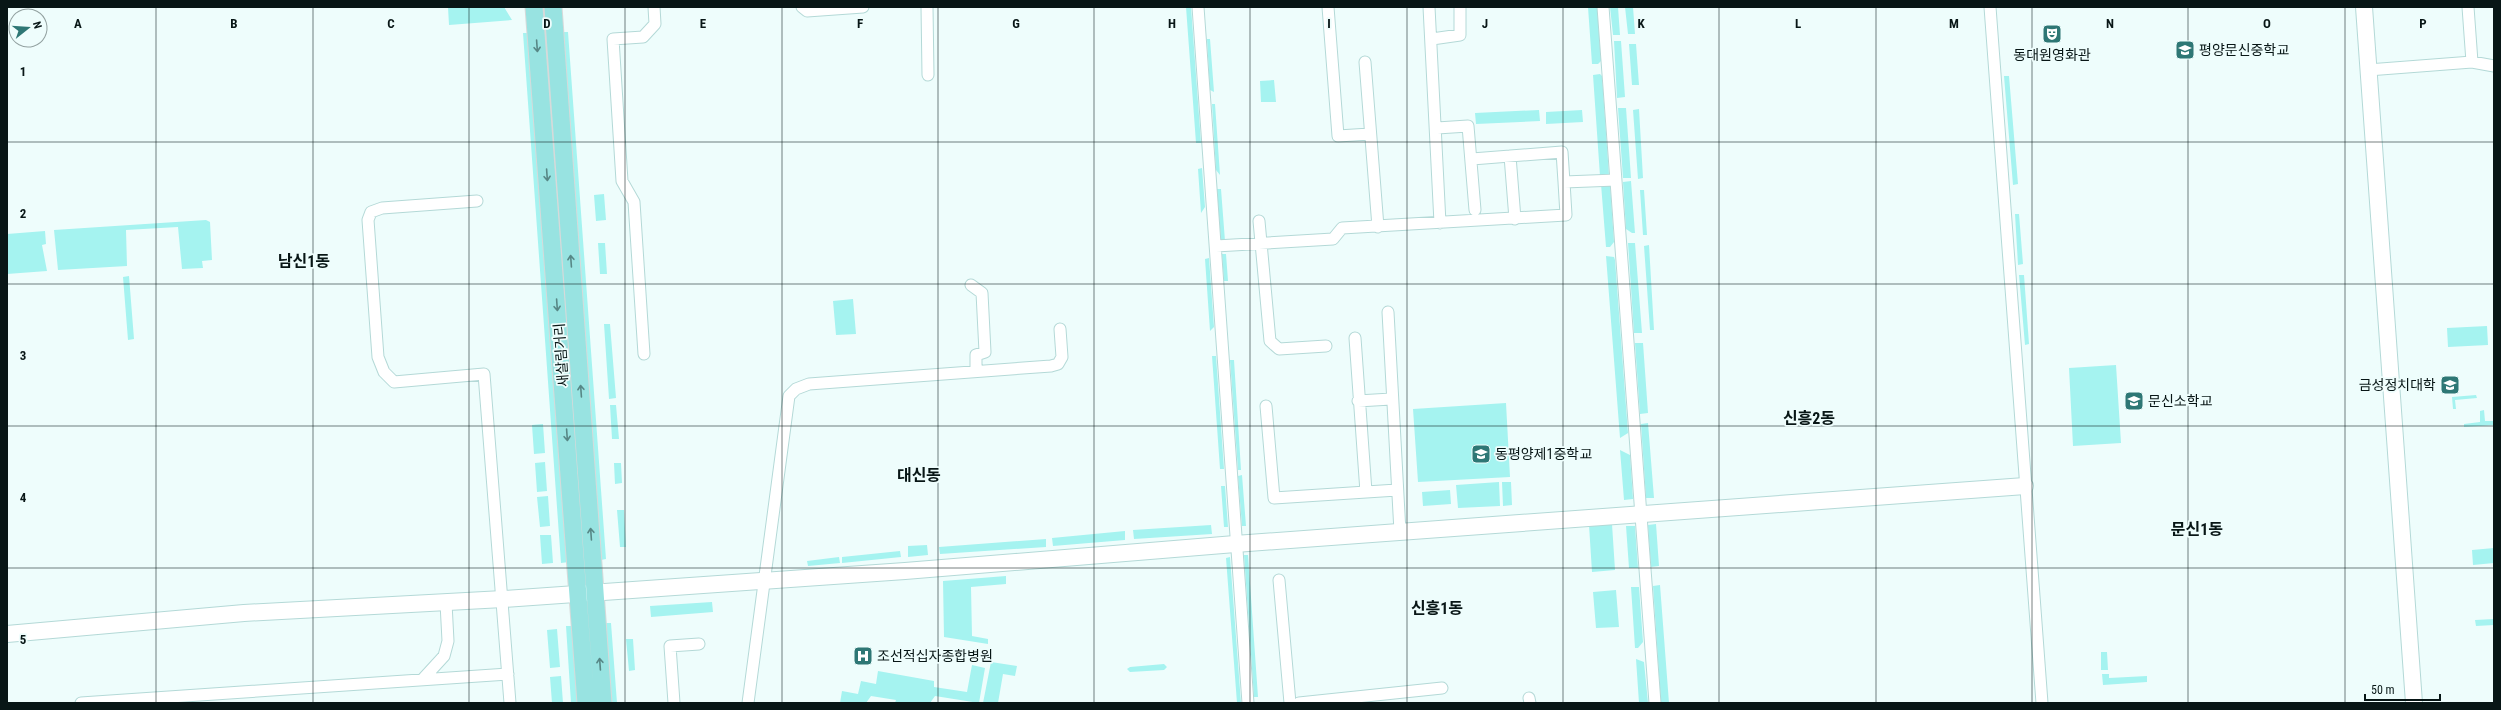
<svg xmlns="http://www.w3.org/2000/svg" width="2501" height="710" viewBox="0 0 2501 710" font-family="'Roboto Condensed','Noto Sans KR',sans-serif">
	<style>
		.green { fill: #a5f3f0 }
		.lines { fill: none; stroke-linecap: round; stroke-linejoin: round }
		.street-casing { stroke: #b4d9d7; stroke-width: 13 }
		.secondary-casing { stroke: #b4d9d7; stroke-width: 18 }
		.primary-casing { stroke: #d7dada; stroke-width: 19 }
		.street { stroke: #fff; stroke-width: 11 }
		.secondary { stroke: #fff; stroke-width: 16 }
		.primary { stroke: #98e3e1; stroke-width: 17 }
		.oneway { stroke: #578786 }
		.grid { fill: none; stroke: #081616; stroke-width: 1; stroke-opacity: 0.55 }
		.labels { text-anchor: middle; stroke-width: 3.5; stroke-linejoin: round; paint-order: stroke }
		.poi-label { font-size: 14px; fill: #081616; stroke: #eefdfc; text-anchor: start }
		.street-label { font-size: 14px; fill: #081616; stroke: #eefdfc }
		.quarter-label { font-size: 16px; font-weight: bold; fill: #081616; stroke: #eefdfc }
		.grid-label { font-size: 13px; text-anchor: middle; font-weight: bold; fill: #081616; stroke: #eefdfc; stroke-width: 3.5; stroke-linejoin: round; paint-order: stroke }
	</style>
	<rect width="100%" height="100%" fill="#eefdfc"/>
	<path class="green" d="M 448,7 L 504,7 L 512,20 L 449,25 Z
		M 1186,7 L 1191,7 L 1201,143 L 1196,143 Z
		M 1588,7 L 1597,7 L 1601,61 L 1598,64 L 1592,64 Z
		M 1610,7 L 1618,7 L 1620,35 L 1613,35 Z
		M 1625,7 L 1633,7 L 1635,34 L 1628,34 Z
		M 563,32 L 568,32 L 606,559 L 601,560 Z
		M 523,33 L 531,33 L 569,562 L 561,563 Z
		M 1207,39 L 1210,39 L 1214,92 L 1210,90 Z
		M 1614,41 L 1621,41 L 1625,97 L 1617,98 Z
		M 1629,44 L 1636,44 L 1639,85 L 1632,85 Z
		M 1600,74 L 1602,76 L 1609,175 L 1600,176 L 1593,75 Z
		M 2004,76 L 2009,76 L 2018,184 L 2013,185 Z
		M 1274,80 L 1276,102 L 1261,102 L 1260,81 Z
		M 1212,104 L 1215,104 L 1220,175 L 1216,170 Z
		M 1618,108 L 1626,108 L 1631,178 L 1623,178 Z
		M 1639,109 L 1643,178 L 1638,179 L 1633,110 Z
		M 1539,110 L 1540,121 L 1476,124 L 1475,113 Z
		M 1582,110 L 1583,122 L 1546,124 L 1546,112 Z
		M 1202,168 L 1205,207 L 1201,213 L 1198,169 Z
		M 1631,181 L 1635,233 L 1632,233 L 1626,229 L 1623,182 Z
		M 1601,184 L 1610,184 L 1614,242 L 1610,247 L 1606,247 Z
		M 1217,189 L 1221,189 L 1225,241 L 1221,241 Z
		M 1640,190 L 1644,190 L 1647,235 L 1643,235 Z
		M 604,194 L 606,220 L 596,221 L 594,195 Z
		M 2015,214 L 2019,214 L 2023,264 L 2018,265 Z
		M 206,220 L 210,222 L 212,260 L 202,261 L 203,268 L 182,269 L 178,227 L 126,230 L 127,266 L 58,270 L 54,230 Z
		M 45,231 L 46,244 L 42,245 L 47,271 L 7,274 L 7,234 Z
		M 598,243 L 605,243 L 607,274 L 600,274 Z
		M 1628,243 L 1635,243 L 1642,333 L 1634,333 Z
		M 1649,245 L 1654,330 L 1650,330 L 1644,246 Z
		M 1222,254 L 1226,254 L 1228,281 L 1224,281 Z
		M 1606,256 L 1614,257 L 1615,260 L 1628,433 L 1620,438 Z
		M 1209,258 L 1214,327 L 1210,331 L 1205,259 Z
		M 2019,275 L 2024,275 L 2029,344 L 2025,345 Z
		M 129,276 L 134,339 L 128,340 L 123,277 Z
		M 853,299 L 856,334 L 836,335 L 833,301 Z
		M 604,324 L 610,324 L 616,398 L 609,399 Z
		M 2487,326 L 2488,345 L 2448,347 L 2447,328 Z
		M 1635,343 L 1643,343 L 1648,413 L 1640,414 Z
		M 1212,356 L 1216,356 L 1224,469 L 1220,469 Z
		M 1230,360 L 1234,360 L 1241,470 L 1238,470 Z
		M 2116,365 L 2121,443 L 2073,446 L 2069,368 Z
		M 2476,395 L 2477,398 L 2455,400 L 2456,409 L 2453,409 L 2452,397 Z
		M 1506,403 L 1510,477 L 1418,482 L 1413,409 Z
		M 610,405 L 616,405 L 619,439 L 612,439 Z
		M 2484,410 L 2485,421 L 2494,421 L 2494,425 L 2464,427 L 2464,424 L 2480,422 L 2480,411 Z
		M 1648,423 L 1654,498 L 1646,498 L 1641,424 Z
		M 543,424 L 545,453 L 534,454 L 532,425 Z
		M 1620,450 L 1630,455 L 1633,499 L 1624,500 Z
		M 545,462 L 547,491 L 537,492 L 535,463 Z
		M 614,463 L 621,463 L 622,483 L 615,484 Z
		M 1242,475 L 1246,526 L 1242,526 L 1238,476 Z
		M 1499,482 L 1500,506 L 1458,508 L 1456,485 Z
		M 1502,482 L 1511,482 L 1512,505 L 1503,506 Z
		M 1221,486 L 1225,486 L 1228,527 L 1224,527 Z
		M 1450,490 L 1451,504 L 1423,506 L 1422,492 Z
		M 548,496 L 550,526 L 540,527 L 537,497 Z
		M 617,510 L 624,510 L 626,547 L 620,547 Z
		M 1612,524 L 1615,570 L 1592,572 L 1589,525 Z
		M 1656,524 L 1659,566 L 1651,567 L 1648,525 Z
		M 1211,525 L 1212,534 L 1134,539 L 1133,530 Z
		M 1626,526 L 1635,526 L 1638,568 L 1629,568 Z
		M 1125,531 L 1125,540 L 1053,546 L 1052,538 Z
		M 540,535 L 551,535 L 553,563 L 542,564 Z
		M 1046,539 L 1046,547 L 940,554 L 939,547 Z
		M 927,545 L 928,555 L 908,557 L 908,546 Z
		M 2494,548 L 2494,563 L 2473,565 L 2472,550 Z
		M 900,551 L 901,557 L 842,563 L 842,557 Z
		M 1244,555 L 1248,555 L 1258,697 L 1254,697 Z
		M 839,557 L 840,563 L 808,566 L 807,561 Z
		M 1230,557 L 1241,703 L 1237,703 L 1226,558 Z
		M 1006,576 L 1006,584 L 971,587 L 972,636 L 988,639 L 988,644 L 944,637 L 943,581 Z
		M 1660,585 L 1669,703 L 1661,703 L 1653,586 Z
		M 1631,587 L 1639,587 L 1643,642 L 1638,648 L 1635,648 Z
		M 1616,590 L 1619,627 L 1596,628 L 1593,592 Z
		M 712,602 L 713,612 L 651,617 L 650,606 Z
		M 2494,619 L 2494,625 L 2476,626 L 2475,620 Z
		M 605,623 L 611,623 L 617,703 L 611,703 Z
		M 566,626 L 574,626 L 579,703 L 571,703 Z
		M 557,629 L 560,667 L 550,668 L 547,630 Z
		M 626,639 L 633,639 L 635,670 L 629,671 Z
		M 2101,652 L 2107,652 L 2108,670 L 2101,670 Z
		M 1636,659 L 1644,662 L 1648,703 L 1639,703 Z
		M 991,662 L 1017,666 L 1015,676 L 1003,674 L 998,703 L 983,703 Z
		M 1164,664 L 1167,667 L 1164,670 L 1130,672 L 1127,669 L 1130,667 Z
		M 972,665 L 985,668 L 979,703 L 935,696 L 930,703 L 895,703 L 896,700 L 871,696 L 866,703 L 840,703 L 842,691 L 858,694 L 861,681 L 876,684 L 878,671 L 934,681 L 934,687 L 967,692 Z
		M 2102,674 L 2109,674 L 2109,678 L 2147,676 L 2147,682 L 2103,685 Z
		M 561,676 L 563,703 L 552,703 L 550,677 Z"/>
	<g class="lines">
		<defs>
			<path id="street" d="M 802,7 L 807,11 L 863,7
				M 927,7 L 928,75
				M 1198,7 L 1248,703
				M 1328,7 L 1338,136 L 1370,134
				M 1429,7 L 1440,223
				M 1603,7 L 1655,703
				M 1990,7 L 2042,703
				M 2468,7 L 2472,62
				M 1432,39 L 1460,35 L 1460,7
				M 1365,62 L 1378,227
				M 2368,70 L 2472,62 L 2494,66
				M 1437,128 L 1468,126 L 1475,210
				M 1510,156 L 1515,219
				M 1472,159 L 1562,152 L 1564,182
				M 477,201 L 382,208 L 371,212 L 368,220 L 378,357 L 384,372 L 394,382 L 484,374 L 510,703
				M 1259,221 L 1270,341 L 1279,349 L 1326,346
				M 1216,246 L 1333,239 L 1342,228 L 1566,215 L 1564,182 L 1616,180
				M 971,285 L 982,293 L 985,352 L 976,355 L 976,370
				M 1388,312 L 1400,532
				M 1355,338 L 1366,492
				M 644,354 L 634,202 L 622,181 L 613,39 L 643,37 L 655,24 L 654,7
				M 1358,401 L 1391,399
				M 1266,406 L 1274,498 L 1397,490
				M 1279,580 L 1290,703
				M 422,680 L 444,656 L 448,641 L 446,603
				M 1529,698 L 1530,703
				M 81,703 L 508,674
				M 674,703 L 670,646 L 699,644
				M 748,703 L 789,396 L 796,389 L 809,384 L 1051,366 L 1058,364 L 1062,357 L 1060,329
				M 1299,703 L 1442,688"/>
			<path id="secondary" d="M 2364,7 L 2414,703
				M 7,634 L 244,613 L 503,599 L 905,571 L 1235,544 L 2025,486"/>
			<path id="primary" d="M 534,7 L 586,703
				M 553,7 L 603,703"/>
		</defs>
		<use href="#street" class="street-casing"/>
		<use href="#secondary" class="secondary-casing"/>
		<use href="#primary" class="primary-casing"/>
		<use href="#street" class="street"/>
		<use href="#secondary" class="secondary"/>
		<use href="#primary" class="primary"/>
	</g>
	<defs><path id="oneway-shaft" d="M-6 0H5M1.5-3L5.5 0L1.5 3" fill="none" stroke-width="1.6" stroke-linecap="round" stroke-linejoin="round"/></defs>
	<g class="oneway">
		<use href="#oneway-shaft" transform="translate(537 46) rotate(86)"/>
		<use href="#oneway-shaft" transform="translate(547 175) rotate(86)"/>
		<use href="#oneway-shaft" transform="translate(571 261) rotate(-94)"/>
		<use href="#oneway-shaft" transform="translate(557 305) rotate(86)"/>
		<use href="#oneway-shaft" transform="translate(581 391) rotate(-94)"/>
		<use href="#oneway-shaft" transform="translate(567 435) rotate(86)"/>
		<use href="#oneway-shaft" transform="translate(591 534) rotate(-94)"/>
		<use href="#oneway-shaft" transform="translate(600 664) rotate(-94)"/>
	</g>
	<path class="grid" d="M 156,7 L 156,703M 313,7 L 313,703M 469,7 L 469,703M 625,7 L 625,703M 782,7 L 782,703M 938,7 L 938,703M 1094,7 L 1094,703M 1250,7 L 1250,703M 1407,7 L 1407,703M 1563,7 L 1563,703M 1719,7 L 1719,703M 1876,7 L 1876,703M 2032,7 L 2032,703M 2188,7 L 2188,703M 2345,7 L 2345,703M 7,142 L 2494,142M 7,284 L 2494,284M 7,426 L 2494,426M 7,568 L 2494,568"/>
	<defs>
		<symbol id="theatre-square" viewBox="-11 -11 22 22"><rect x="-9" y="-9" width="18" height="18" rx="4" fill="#2e7775" stroke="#eefdfc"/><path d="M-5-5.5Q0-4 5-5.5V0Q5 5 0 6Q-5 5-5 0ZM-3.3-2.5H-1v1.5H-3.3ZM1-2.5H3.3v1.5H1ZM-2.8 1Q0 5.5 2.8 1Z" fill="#fff"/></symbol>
		<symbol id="school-square" viewBox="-11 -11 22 22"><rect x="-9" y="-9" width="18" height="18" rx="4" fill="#2e7775" stroke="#eefdfc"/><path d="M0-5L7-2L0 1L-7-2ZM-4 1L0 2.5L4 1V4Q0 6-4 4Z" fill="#fff"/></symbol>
		<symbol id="university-square" viewBox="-11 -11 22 22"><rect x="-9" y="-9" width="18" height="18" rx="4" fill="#2e7775" stroke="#eefdfc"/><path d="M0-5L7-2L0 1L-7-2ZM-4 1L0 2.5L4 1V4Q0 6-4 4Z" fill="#fff"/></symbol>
		<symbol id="hospital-square" viewBox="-11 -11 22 22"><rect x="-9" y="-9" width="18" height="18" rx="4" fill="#2e7775" stroke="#eefdfc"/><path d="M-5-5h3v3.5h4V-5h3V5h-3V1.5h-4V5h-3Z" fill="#fff"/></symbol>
	</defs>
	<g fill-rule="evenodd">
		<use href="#theatre-square" x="2041" y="23" width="22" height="22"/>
		<use href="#school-square" x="2174" y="39" width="22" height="22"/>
		<use href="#university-square" x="2439" y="374" width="22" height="22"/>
		<use href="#school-square" x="2123" y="390" width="22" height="22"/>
		<use href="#school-square" x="1470" y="443" width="22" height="22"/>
		<use href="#hospital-square" x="852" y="645" width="22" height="22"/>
	</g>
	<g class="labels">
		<g class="poi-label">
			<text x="2199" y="55">평양문신중학교</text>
			<text x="2052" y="60" text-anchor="middle">동대원영화관</text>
			<text x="2436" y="390" text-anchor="end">금성정치대학</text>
			<text x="2148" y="406">문신소학교</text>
			<text x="1495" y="459">동평양제1중학교</text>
			<text x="877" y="661">조선적십자종합병원</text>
		</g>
		<g class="street-label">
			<text transform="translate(561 355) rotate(-94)" y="5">새살림거리</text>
		</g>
		<g class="quarter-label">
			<text x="304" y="267">남신1동</text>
			<text x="1809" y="424">신흥2동</text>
			<text x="919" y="481">대신동</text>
			<text x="2197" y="535">문신1동</text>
			<text x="1437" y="614">신흥1동</text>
		</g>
	</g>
	<g class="grid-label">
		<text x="78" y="28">A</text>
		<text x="234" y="28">B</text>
		<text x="391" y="28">C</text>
		<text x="547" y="28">D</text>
		<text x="703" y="28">E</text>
		<text x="860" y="28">F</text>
		<text x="1016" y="28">G</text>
		<text x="1172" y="28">H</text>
		<text x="1329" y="28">I</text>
		<text x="1485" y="28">J</text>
		<text x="1641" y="28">K</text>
		<text x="1798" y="28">L</text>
		<text x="1954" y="28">M</text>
		<text x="2110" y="28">N</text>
		<text x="2267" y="28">O</text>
		<text x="2423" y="28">P</text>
		<text x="23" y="76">1</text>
		<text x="23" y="218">2</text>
		<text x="23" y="360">3</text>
		<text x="23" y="502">4</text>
		<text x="23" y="644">5</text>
	</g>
	<rect width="2501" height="710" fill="none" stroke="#081616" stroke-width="16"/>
	<g transform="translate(28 28) rotate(73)"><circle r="19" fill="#eefdfc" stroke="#92a1a0"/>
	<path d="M0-3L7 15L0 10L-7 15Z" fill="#2e7775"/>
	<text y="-6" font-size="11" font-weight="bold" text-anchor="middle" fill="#081616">N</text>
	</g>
	<path d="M2365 694v6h75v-6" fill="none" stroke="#081616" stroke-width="2"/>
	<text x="2371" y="694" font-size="12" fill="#081616" stroke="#eefdfc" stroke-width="3" paint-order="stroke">50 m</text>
</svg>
